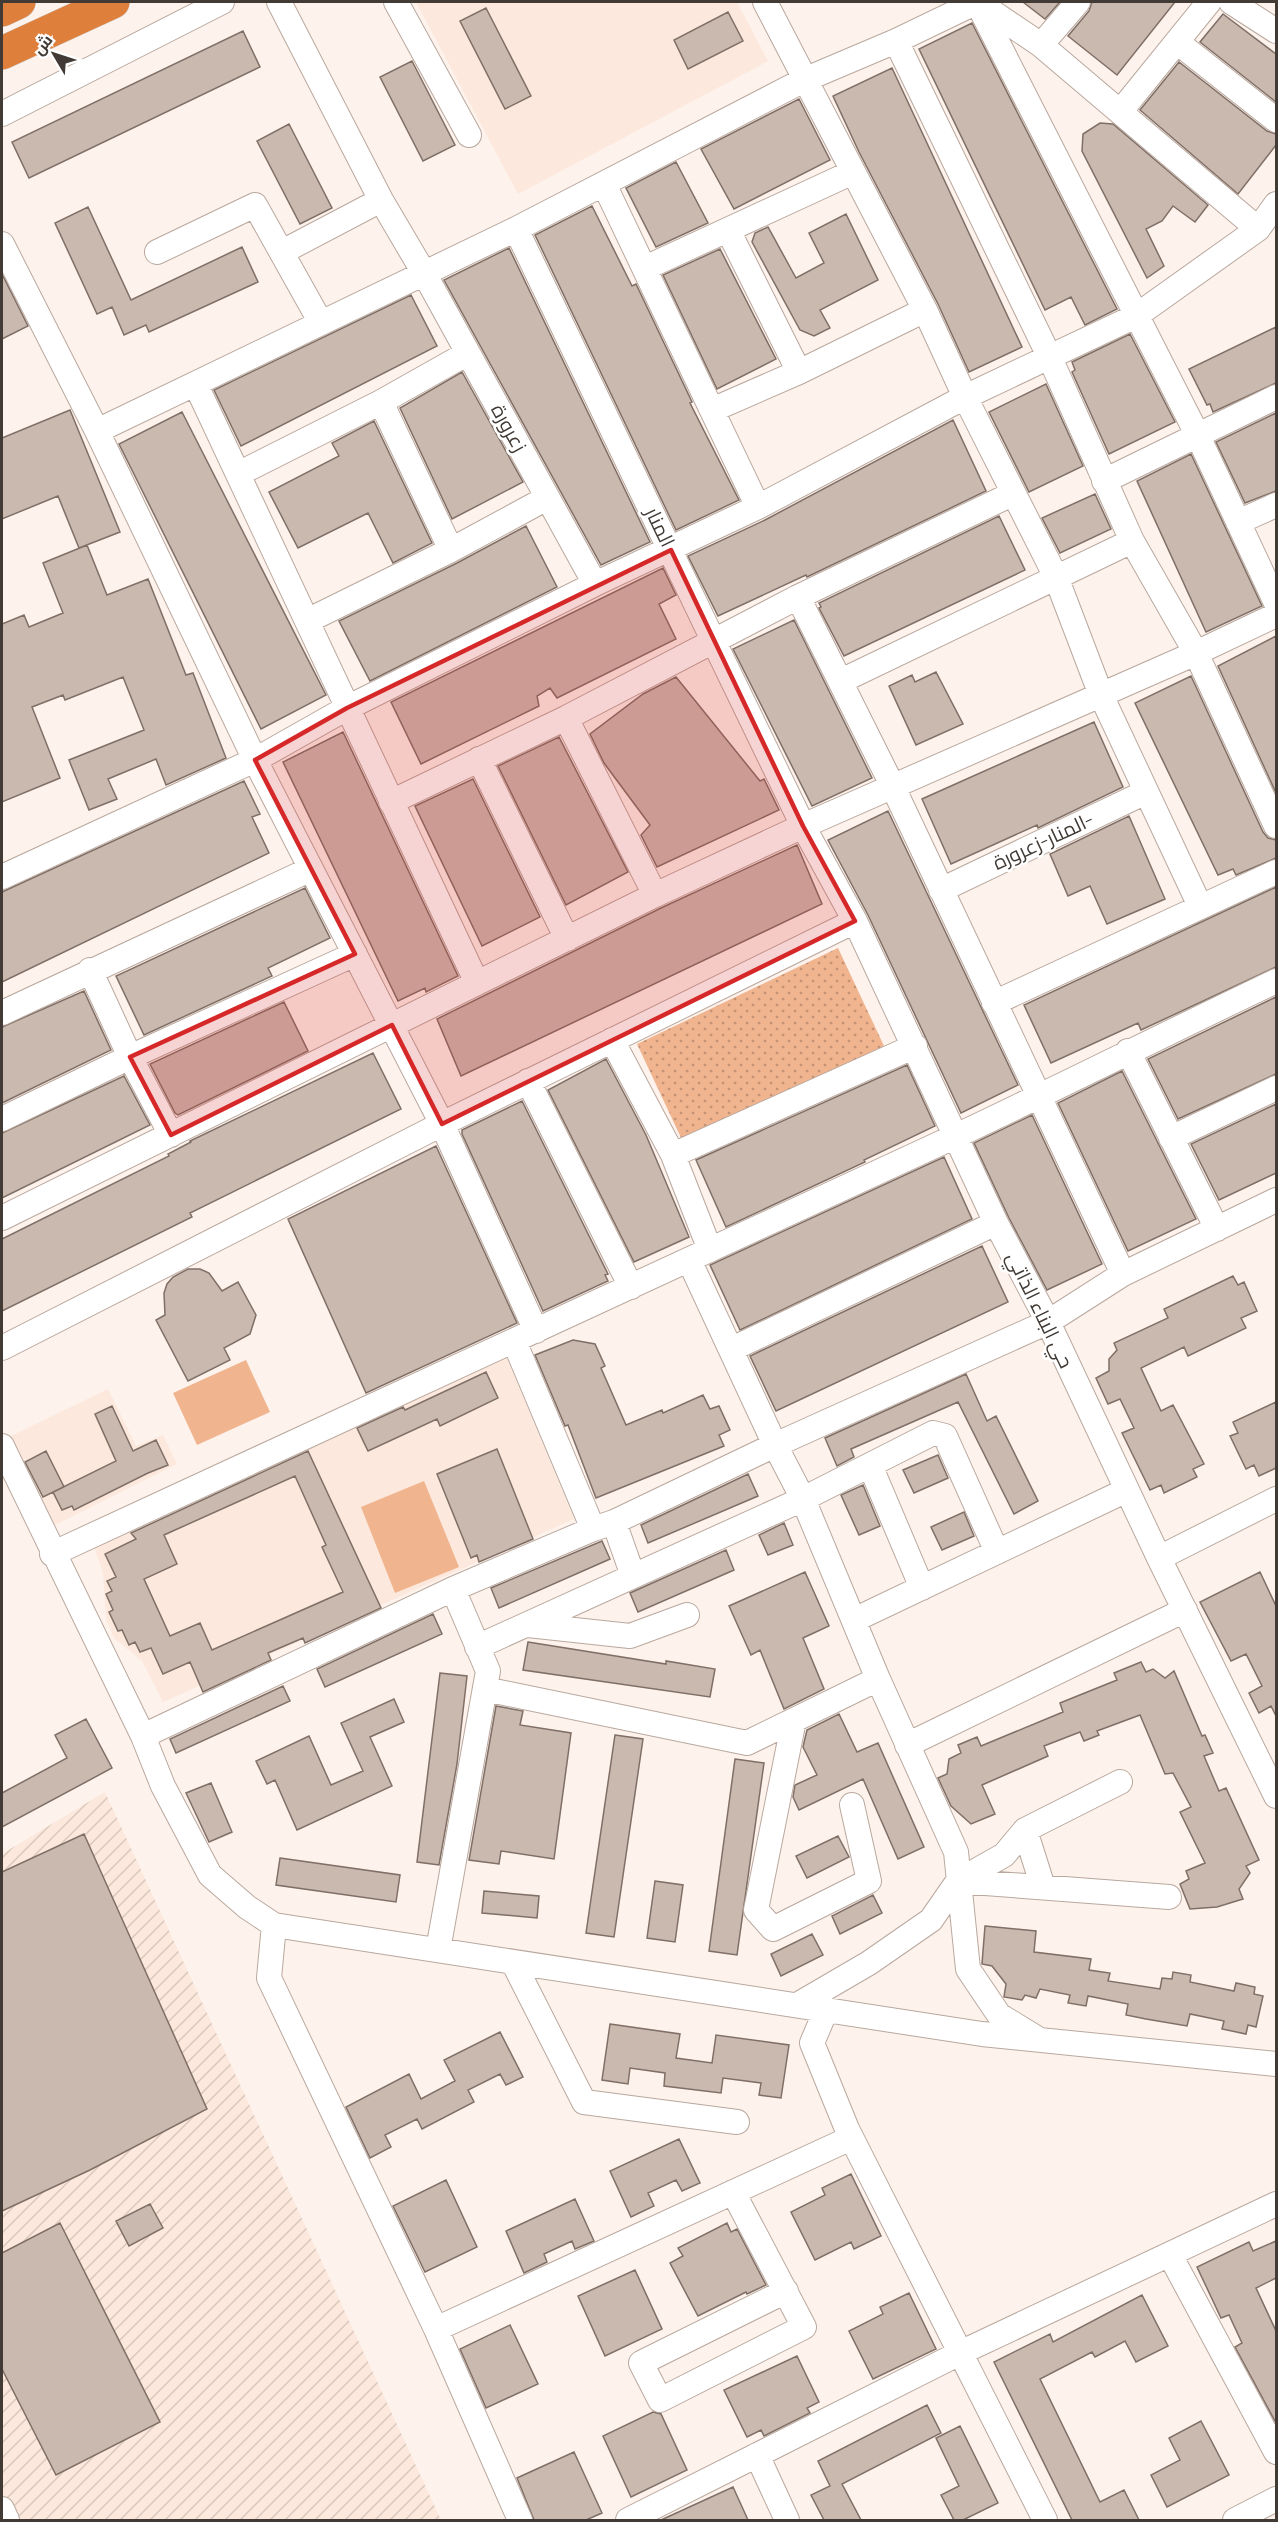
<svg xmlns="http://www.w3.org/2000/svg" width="1278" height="2522" viewBox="0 0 1278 2522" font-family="Barlow,Cairo,sans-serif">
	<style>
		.built { fill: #fce8dc }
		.industrial { fill: url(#industrial-furrows) }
		.park { fill: url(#park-dots) }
		.pitch { fill: #f0b48f }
		.building { fill: #cab9af; stroke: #7f6f66; stroke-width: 1.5; fill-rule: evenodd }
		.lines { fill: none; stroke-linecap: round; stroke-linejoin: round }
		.minor-casing { stroke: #b9a89e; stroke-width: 26 }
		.highway-casing { stroke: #d5d4d3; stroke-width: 34 }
		.minor { stroke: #fff; stroke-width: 24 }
		.highway { stroke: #de7f3b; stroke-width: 33 }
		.marked { fill: #d62828; fill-opacity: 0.2; stroke: #d62828; stroke-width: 4.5; stroke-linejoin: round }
		.labels { text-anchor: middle; stroke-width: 5; stroke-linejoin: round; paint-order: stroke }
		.street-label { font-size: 20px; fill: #413a35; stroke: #fff }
	</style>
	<defs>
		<pattern id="industrial-furrows" width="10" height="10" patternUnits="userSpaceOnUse" patternTransform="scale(1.5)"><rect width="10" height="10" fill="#fce8dc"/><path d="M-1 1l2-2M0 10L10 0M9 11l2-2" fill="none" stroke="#d9c8bd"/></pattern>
		<pattern id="park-dots" width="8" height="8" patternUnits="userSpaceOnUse" patternTransform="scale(1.5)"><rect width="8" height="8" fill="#f0b48f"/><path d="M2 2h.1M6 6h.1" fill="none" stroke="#c49376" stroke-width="1.8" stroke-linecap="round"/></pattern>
	</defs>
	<rect width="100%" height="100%" fill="#fdf2ec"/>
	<path class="built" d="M 416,2 L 737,2 L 768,61 L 518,194 Z
		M 505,1354 L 574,1519 L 163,1702 L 142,1661 L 114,1638 L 106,1618 L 103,1572 L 93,1544 Z
		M 108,1389 L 136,1446 L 163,1435 L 177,1464 L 51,1527 L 7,1438 Z"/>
	<path class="industrial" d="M 105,1792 L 441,2520 L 2,2520 L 2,1854 Z"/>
	<path class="park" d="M 838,948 L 884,1046 L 683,1142 L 637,1044 Z"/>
	<path class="pitch" d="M 246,1360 L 270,1412 L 197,1445 L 173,1393 Z
		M 424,1481 L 459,1567 L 395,1593 L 361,1507 Z"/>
	<path class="building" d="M 1023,2 L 1060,2 L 1045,19 Z
		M 1092,2 L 1175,2 L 1117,75 L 1068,36 L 1089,11 Z
		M 486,8 L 531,96 L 505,109 L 460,21 Z
		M 728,12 L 743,41 L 688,69 L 674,40 Z
		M 1223,14 L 1276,54 L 1276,102 L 1200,42 Z
		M 972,23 L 1117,309 L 1085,325 L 1071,297 L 1045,310 L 919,49 Z
		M 243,31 L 260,67 L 29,178 L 12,142 Z
		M 412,61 L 455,145 L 423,161 L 380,77 Z
		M 1179,62 L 1267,131 L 1276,134 L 1276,145 L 1238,194 L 1140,110 Z
		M 892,68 L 1022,347 L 969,372 L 938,304 L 859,152 L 833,96 Z
		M 799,99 L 830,160 L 734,209 L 701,149 Z
		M 1100,123 L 1113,124 L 1208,205 L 1195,222 L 1173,206 L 1162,221 L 1146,229 L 1164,266 L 1147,278 L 1082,151 L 1083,134 Z
		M 289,124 L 332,208 L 300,224 L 257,141 Z
		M 676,162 L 708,223 L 656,247 L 626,188 Z
		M 592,206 L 632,286 L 636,284 L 692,402 L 690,403 L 739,500 L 676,530 L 535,235 Z
		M 88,207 L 131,300 L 242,247 L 258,282 L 149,332 L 146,325 L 124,335 L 112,307 L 97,314 L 55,223 Z
		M 846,214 L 878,280 L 820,310 L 830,328 L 814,336 L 800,330 L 752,242 L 755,233 L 768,227 L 796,278 L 824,263 L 809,233 Z
		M 509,248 L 650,542 L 601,565 L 444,280 Z
		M 720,249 L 776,359 L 717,389 L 663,275 Z
		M 2,274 L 28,326 L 2,339 Z
		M 411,295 L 437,346 L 241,446 L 214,390 Z
		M 1276,327 L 1276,383 L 1213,412 L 1210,404 L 1207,405 L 1189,369 Z
		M 1130,334 L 1175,422 L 1109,454 L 1072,372 L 1075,370 L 1072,362 Z
		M 462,372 L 523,482 L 452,519 L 400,408 Z
		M 1046,384 L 1083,466 L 1029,492 L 989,412 Z
		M 70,410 L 120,532 L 79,548 L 58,496 L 2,519 L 2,438 Z
		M 182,412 L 326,695 L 261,729 L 119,444 Z
		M 1276,413 L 1276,491 L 1245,503 L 1216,442 Z
		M 953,420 L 986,491 L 807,577 L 806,575 L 718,616 L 688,556 L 765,520 Z
		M 374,421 L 432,543 L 393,563 L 368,513 L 298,548 L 269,492 L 339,456 L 332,443 Z
		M 1191,454 L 1262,606 L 1206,632 L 1137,481 Z
		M 1095,494 L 1111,529 L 1060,553 L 1042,518 Z
		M 999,516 L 1025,570 L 844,656 L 819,608 L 821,607 L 819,603 Z
		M 526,526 L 557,587 L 370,681 L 339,621 L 457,563 Z
		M 87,545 L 107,595 L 148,579 L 186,675 L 193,673 L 226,758 L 166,785 L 156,759 L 108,779 L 117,799 L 89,810 L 69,760 L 144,730 L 123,677 L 65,700 L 63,695 L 32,707 L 60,778 L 2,802 L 2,624 L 24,615 L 29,627 L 63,613 L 43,563 Z
		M 663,568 L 676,595 L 659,604 L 676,639 L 557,698 L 550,688 L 537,696 L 539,706 L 421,764 L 391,702 Z
		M 794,620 L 872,778 L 812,806 L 733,649 Z
		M 1276,636 L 1276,793 L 1218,666 Z
		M 936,672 L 963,724 L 916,745 L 889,686 L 912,675 L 915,682 Z
		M 1191,676 L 1263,832 L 1268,838 L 1276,840 L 1276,858 L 1236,875 L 1233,869 L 1218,875 L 1135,703 Z
		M 676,677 L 760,781 L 764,779 L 779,810 L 657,867 L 641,835 L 650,825 L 604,763 L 590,734 L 643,694 Z
		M 1094,722 L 1123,787 L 1038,828 L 1037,825 L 951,864 L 922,799 Z
		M 343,732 L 458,976 L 426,992 L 425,988 L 398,1001 L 283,762 Z
		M 559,737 L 628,872 L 566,905 L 498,766 Z
		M 473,779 L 540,917 L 482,946 L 415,806 Z
		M 244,781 L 260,814 L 252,817 L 269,853 L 2,982 L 2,892 Z
		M 888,811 L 1018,1085 L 961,1113 L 868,915 L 828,840 Z
		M 1129,816 L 1165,899 L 1107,924 L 1090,886 L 1068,896 L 1050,854 Z
		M 797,845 L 822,904 L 461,1076 L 437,1019 L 661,908 Z
		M 1276,887 L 1276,967 L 1141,1030 L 1138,1023 L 1051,1063 L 1024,1005 Z
		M 305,888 L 330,938 L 268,968 L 272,976 L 144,1035 L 116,976 Z
		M 84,991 L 111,1050 L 2,1103 L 2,1027 Z
		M 1276,997 L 1276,1074 L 1178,1119 L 1148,1059 Z
		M 284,1002 L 308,1051 L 178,1115 L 175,1113 L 150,1064 Z
		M 373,1053 L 401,1109 L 190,1213 L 192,1217 L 2,1311 L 2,1239 L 169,1156 L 168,1154 L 191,1142 L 190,1141 Z
		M 606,1059 L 646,1135 L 689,1237 L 634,1262 L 548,1090 Z
		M 907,1065 L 935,1126 L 864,1160 L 865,1162 L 726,1227 L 696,1160 Z
		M 1122,1071 L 1196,1219 L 1128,1251 L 1058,1103 Z
		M 124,1076 L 150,1125 L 2,1198 L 2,1133 Z
		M 522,1101 L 608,1274 L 605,1275 L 608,1281 L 543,1311 L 462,1134 L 462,1130 Z
		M 1276,1104 L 1276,1173 L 1219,1200 L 1191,1144 Z
		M 1032,1115 L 1102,1264 L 1047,1290 L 1009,1218 L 974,1143 Z
		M 436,1146 L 517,1323 L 366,1393 L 288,1219 Z
		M 944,1157 L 972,1219 L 740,1330 L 710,1265 Z
		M 982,1246 L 1008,1302 L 776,1411 L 750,1356 Z
		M 188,1269 L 200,1269 L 209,1273 L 222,1291 L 238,1282 L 256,1315 L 250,1334 L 224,1348 L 230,1360 L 188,1381 L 156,1320 L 165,1315 L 164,1293 L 167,1284 L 173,1277 Z
		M 1233,1276 L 1238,1285 L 1244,1282 L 1257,1311 L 1241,1318 L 1246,1328 L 1188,1356 L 1184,1347 L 1141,1368 L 1161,1411 L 1173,1405 L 1204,1464 L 1193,1469 L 1197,1477 L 1164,1493 L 1161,1485 L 1150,1490 L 1122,1433 L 1134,1428 L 1120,1399 L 1108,1404 L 1096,1378 L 1109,1371 L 1109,1359 L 1117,1350 L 1114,1343 L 1168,1318 L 1164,1309 Z
		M 573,1340 L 595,1344 L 605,1366 L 601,1368 L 626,1425 L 662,1410 L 663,1413 L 703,1395 L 710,1409 L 719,1406 L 730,1430 L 719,1435 L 724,1446 L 596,1498 L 568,1425 L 565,1426 L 535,1355 Z
		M 486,1372 L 498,1398 L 440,1426 L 437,1419 L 368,1451 L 357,1428 L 403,1407 L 405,1410 Z
		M 966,1374 L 987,1421 L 996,1416 L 1038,1501 L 1014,1514 L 958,1402 L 851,1449 L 854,1457 L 837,1466 L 825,1438 Z
		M 1276,1402 L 1276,1468 L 1259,1476 L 1254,1465 L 1246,1469 L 1230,1436 L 1238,1433 L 1233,1422 Z
		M 112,1406 L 133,1451 L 156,1440 L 168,1465 L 148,1473 L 74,1510 L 72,1506 L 62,1510 L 53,1492 L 116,1461 L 95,1414 Z
		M 497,1449 L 533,1539 L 479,1562 L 477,1555 L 471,1558 L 437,1474 Z
		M 46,1451 L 64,1487 L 43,1497 L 25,1462 Z
		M 308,1451 L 381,1608 L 305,1643 L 303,1638 L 268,1653 L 271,1660 L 203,1692 L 190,1662 L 163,1674 L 151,1648 L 140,1652 L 135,1642 L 129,1645 L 122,1630 L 118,1631 L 109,1612 L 113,1610 L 106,1594 L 112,1591 L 107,1581 L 116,1577 L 105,1554 L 136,1539 L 131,1533 ZM 295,1476 L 326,1545 L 322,1547 L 343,1592 L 212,1650 L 200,1623 L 170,1636 L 144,1579 L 177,1564 L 164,1535 Z
		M 938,1455 L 948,1478 L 914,1493 L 903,1470 Z
		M 748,1474 L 758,1496 L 648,1543 L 641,1525 Z
		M 863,1485 L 880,1526 L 859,1535 L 841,1495 Z
		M 964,1512 L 974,1536 L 942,1550 L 931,1527 Z
		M 784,1523 L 793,1545 L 768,1555 L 759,1535 Z
		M 602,1541 L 610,1559 L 499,1608 L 491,1588 Z
		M 726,1550 L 734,1570 L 638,1612 L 630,1593 Z
		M 805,1572 L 829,1626 L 803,1638 L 824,1689 L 784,1709 L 760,1650 L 751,1655 L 729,1606 Z
		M 1260,1572 L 1276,1606 L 1276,1716 L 1271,1706 L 1259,1713 L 1249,1693 L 1262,1686 L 1246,1654 L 1231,1661 L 1200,1602 Z
		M 433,1614 L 442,1634 L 325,1687 L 317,1669 Z
		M 528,1642 L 666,1664 L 666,1661 L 715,1669 L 710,1697 L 523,1670 Z
		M 1141,1662 L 1146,1672 L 1153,1669 L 1165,1678 L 1174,1671 L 1202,1736 L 1205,1735 L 1213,1753 L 1204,1756 L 1219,1791 L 1226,1788 L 1259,1860 L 1246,1866 L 1250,1873 L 1239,1889 L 1243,1899 L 1217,1907 L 1190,1909 L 1180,1884 L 1189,1879 L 1186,1871 L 1205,1863 L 1180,1812 L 1191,1807 L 1173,1773 L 1165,1774 L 1140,1715 L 1097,1731 L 1099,1735 L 1084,1741 L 1080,1732 L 1044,1746 L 1048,1756 L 982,1785 L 995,1814 L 971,1824 L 951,1806 L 938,1778 L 947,1774 L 949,1759 L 961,1753 L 958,1745 L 977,1737 L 981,1746 L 1063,1712 L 1060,1703 L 1117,1680 L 1114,1673 Z
		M 440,1673 L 467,1676 L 457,1764 L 439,1865 L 417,1862 Z
		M 283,1686 L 290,1701 L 176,1753 L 170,1739 Z
		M 394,1699 L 404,1722 L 370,1737 L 392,1786 L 297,1830 L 275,1780 L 267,1784 L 256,1761 L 309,1736 L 331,1785 L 363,1771 L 341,1723 Z
		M 496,1706 L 523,1711 L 520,1725 L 571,1733 L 554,1859 L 501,1851 L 499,1864 L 469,1860 Z
		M 839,1714 L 857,1752 L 878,1743 L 924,1847 L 898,1859 L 863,1779 L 799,1810 L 793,1797 L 795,1785 L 817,1775 L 803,1747 L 807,1730 Z
		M 86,1719 L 112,1768 L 2,1827 L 2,1793 L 67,1758 L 55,1735 Z
		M 615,1735 L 643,1739 L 614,1937 L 586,1933 Z
		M 735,1759 L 764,1763 L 737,1955 L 709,1951 Z
		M 211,1783 L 232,1832 L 209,1842 L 186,1793 Z
		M 84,1834 L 207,2109 L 90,2170 L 2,2211 L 2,1872 Z
		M 838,1836 L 849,1857 L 807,1878 L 796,1856 Z
		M 280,1858 L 400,1875 L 396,1902 L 276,1885 Z
		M 655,1881 L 683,1885 L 675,1942 L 647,1938 Z
		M 484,1891 L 539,1896 L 537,1918 L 482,1913 Z
		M 873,1895 L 882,1913 L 840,1934 L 832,1916 Z
		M 985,1926 L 1036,1931 L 1034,1952 L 1091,1959 L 1089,1970 L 1110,1973 L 1108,1981 L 1160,1989 L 1162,1978 L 1172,1979 L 1173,1972 L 1191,1975 L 1190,1982 L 1234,1991 L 1236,1983 L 1255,1987 L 1254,1994 L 1263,1996 L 1256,2027 L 1248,2025 L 1246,2034 L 1222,2029 L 1224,2021 L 1190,2014 L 1187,2026 L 1146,2019 L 1126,2015 L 1128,2004 L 1088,1996 L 1086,2006 L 1068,2003 L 1070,1995 L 1040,1989 L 1036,1998 L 1025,1995 L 1022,2000 L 1004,1997 L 1006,1984 L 992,1966 L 982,1964 Z
		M 812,1934 L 823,1955 L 781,1976 L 771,1954 Z
		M 610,2024 L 680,2034 L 676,2058 L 712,2063 L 716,2035 L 789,2045 L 781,2098 L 759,2095 L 761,2083 L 723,2078 L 721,2093 L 664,2086 L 665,2073 L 630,2068 L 628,2084 L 602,2080 Z
		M 500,2032 L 523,2077 L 506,2085 L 500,2074 L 468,2090 L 474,2102 L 422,2129 L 417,2119 L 385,2135 L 391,2147 L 370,2158 L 346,2107 L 409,2074 L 421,2099 L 455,2081 L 444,2060 Z
		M 679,2139 L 700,2183 L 682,2191 L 676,2180 L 648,2193 L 654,2206 L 631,2217 L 610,2171 Z
		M 851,2174 L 881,2236 L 854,2249 L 851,2242 L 815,2260 L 791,2212 L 825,2195 L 822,2188 Z
		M 446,2180 L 477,2247 L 425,2272 L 393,2206 Z
		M 575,2199 L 594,2241 L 575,2249 L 572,2241 L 544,2254 L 547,2262 L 524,2273 L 506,2231 Z
		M 150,2204 L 163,2228 L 129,2246 L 116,2221 Z
		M 60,2223 L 160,2422 L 56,2475 L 2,2369 L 2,2253 Z
		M 727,2223 L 731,2232 L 737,2229 L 766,2285 L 747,2294 L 746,2292 L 698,2316 L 670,2263 L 683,2256 L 678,2248 Z
		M 1276,2241 L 1276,2278 L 1256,2288 L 1276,2331 L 1276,2423 L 1235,2347 L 1242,2343 L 1229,2315 L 1221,2318 L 1197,2267 L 1249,2242 L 1253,2251 Z
		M 635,2270 L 662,2329 L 605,2356 L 578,2296 Z
		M 909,2293 L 936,2349 L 873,2379 L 849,2331 L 883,2314 L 880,2307 Z
		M 1142,2295 L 1168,2346 L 1136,2362 L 1125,2341 L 1095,2357 L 1092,2352 L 1040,2379 L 1100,2502 L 1124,2490 L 1139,2520 L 1072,2520 L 994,2362 L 1050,2334 L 1053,2342 Z
		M 510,2325 L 538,2384 L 486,2408 L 460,2349 Z
		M 797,2356 L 819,2402 L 807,2408 L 810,2413 L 764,2436 L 761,2430 L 747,2437 L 724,2390 Z
		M 927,2405 L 941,2433 L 842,2484 L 861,2520 L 824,2520 L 811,2495 L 830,2486 L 818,2461 Z
		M 653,2412 L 661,2414 L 687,2470 L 631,2497 L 603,2436 Z
		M 1201,2421 L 1229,2475 L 1167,2507 L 1151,2475 L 1180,2460 L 1169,2438 Z
		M 960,2426 L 998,2503 L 963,2520 L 954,2520 L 941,2495 L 959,2486 L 936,2438 Z
		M 574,2452 L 602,2513 L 586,2520 L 534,2520 L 517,2478 Z
		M 733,2487 L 748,2520 L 661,2520 Z"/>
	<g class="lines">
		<defs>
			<path id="minor" d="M 279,2 L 381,200 L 424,273 L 595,584
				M 396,2 L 469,135
				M 765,2 L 925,310 L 965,397 L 1056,577 L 1101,695 L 1200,906
				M 977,2 L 1198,436 L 1276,603
				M 1231,2 L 1276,31
				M 979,3 L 1041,45 L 1258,229
				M 896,41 L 1050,358 L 1132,541 L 1196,653 L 1276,826
				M 1177,42 L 1276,120
				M 1041,45 L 1078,2
				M 1120,112 L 1209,2
				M 2,114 L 222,2
				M 604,184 L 758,507
				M 516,229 L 713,640 L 803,826 L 855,921 L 996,1223 L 1048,1322 L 1159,1558 L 1276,1796
				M 728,230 L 799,372
				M 2,244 L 97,431 L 255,760 L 442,1124 L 536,1331
				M 157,252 L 255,205 L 321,323
				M 282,252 L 381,200
				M 645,268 L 853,172
				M 196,385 L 477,983
				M 381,402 L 451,550
				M 712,410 L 799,372 L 925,310
				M 97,431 L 516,229 L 804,80 L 896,41 L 977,2
				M 238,474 L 381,402 L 468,353
				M 1104,481 L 1276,397
				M 1238,522 L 1276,505
				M 798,597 L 893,787 L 1123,1274
				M 307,621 L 451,550 L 547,498
				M 841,681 L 1132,541
				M 566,718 L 655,895
				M 479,759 L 567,939
				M 391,802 L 566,718 L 798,597 L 1012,494
				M 2,877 L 255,760 L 347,708 L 595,584 L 758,507 L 965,397 L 1136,316 L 1258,229 L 1276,204
				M 941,890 L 1146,792
				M 90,970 L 130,1057 L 171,1135
				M 994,1003 L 1276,872
				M 2,1013 L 311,869
				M 612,1040 L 673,1155 L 710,1250
				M 1128,1051 L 1217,1229
				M 528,1081 L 631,1287
				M 2,1119 L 130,1057 L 355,954
				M 1171,1138 L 1276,1088
				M 673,1155 L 915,1046
				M 2,1218 L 655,895 L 803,826 L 1196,653 L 1276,615
				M 689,1260 L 775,1445 L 803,1499 L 878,1679 L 956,1852 L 968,1969 L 999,2015 L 1035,2037
				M 514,1341 L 593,1529
				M 2,1348 L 442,1124 L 855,921
				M 732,1349 L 996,1223
				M 2,1446 L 143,1736 L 163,1786 L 210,1875 L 247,1907 L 274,1925 L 982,2034 L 1276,2064
				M 870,1465 L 922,1588
				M 614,1522 L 633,1576
				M 52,1554 L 956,1136 C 1064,1085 1169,1032 1276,981
				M 1159,1558 L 1276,1499
				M 854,1620 L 1127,1490
				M 528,1625 L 630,1636 L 687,1615
				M 477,1647 L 803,1499 L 933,1433 L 945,1436 L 997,1552
				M 485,1689 L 747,1743 L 878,1679
				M 794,1720 L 756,1910 L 773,1929 L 869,1881 L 852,1805
				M 143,1736 L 453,1589 L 593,1529 L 614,1522 L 775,1445 L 1048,1322 L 1123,1274 L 1276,1200
				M 907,1745 L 1185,1610
				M 958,1881 L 1004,1855 L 1025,1830
				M 1043,1887 L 1025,1830 L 1120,1782
				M 274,1925 L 269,1978 L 436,2329 L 520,2520
				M 438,1950 L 488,1671 L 453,1589
				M 513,1962 L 584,2102 L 737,2122
				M 797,2005 L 869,1963 L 931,1920 L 958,1881 L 1169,1897
				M 826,2010 L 812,2043 L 847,2129 L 1045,2520
				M 733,2192 L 804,2327 L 660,2400 L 641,2363 L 786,2291
				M 1170,2255 L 1276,2452
				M 436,2329 L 851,2138
				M 757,2455 L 787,2520
				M 2,2509 L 7,2520
				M 628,2520 L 960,2353 L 1276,2204
				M 1235,2520 L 1276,2499"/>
			<path id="highway" d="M 2,10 L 19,2
				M 2,53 L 113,2"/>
		</defs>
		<use href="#minor" class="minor-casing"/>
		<use href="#highway" class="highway-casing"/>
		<use href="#minor" class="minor"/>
		<use href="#highway" class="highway"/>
	</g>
	<path class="marked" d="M 671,550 L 803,826 L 855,921 L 442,1124 L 392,1025 L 171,1135 L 130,1057 L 355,954 L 255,760 L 347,708 Z"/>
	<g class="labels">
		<g class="street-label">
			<text transform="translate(509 428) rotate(61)" y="7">زعرورة</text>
			<text transform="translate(660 527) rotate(64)" y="7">المنار</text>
			<text transform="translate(1043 841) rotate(-25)" y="7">المنار-زعرورة-</text>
			<text transform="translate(1040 1310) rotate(64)" y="7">حي البناء الذاتي</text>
		</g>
	</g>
	<rect width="1278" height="2522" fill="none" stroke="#413a35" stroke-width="6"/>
	<g transform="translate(54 54) rotate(309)" stroke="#ffffff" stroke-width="4.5" paint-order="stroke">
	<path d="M0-4.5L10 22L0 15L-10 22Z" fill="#413a35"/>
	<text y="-9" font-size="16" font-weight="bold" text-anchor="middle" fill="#413a35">ش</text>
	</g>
</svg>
